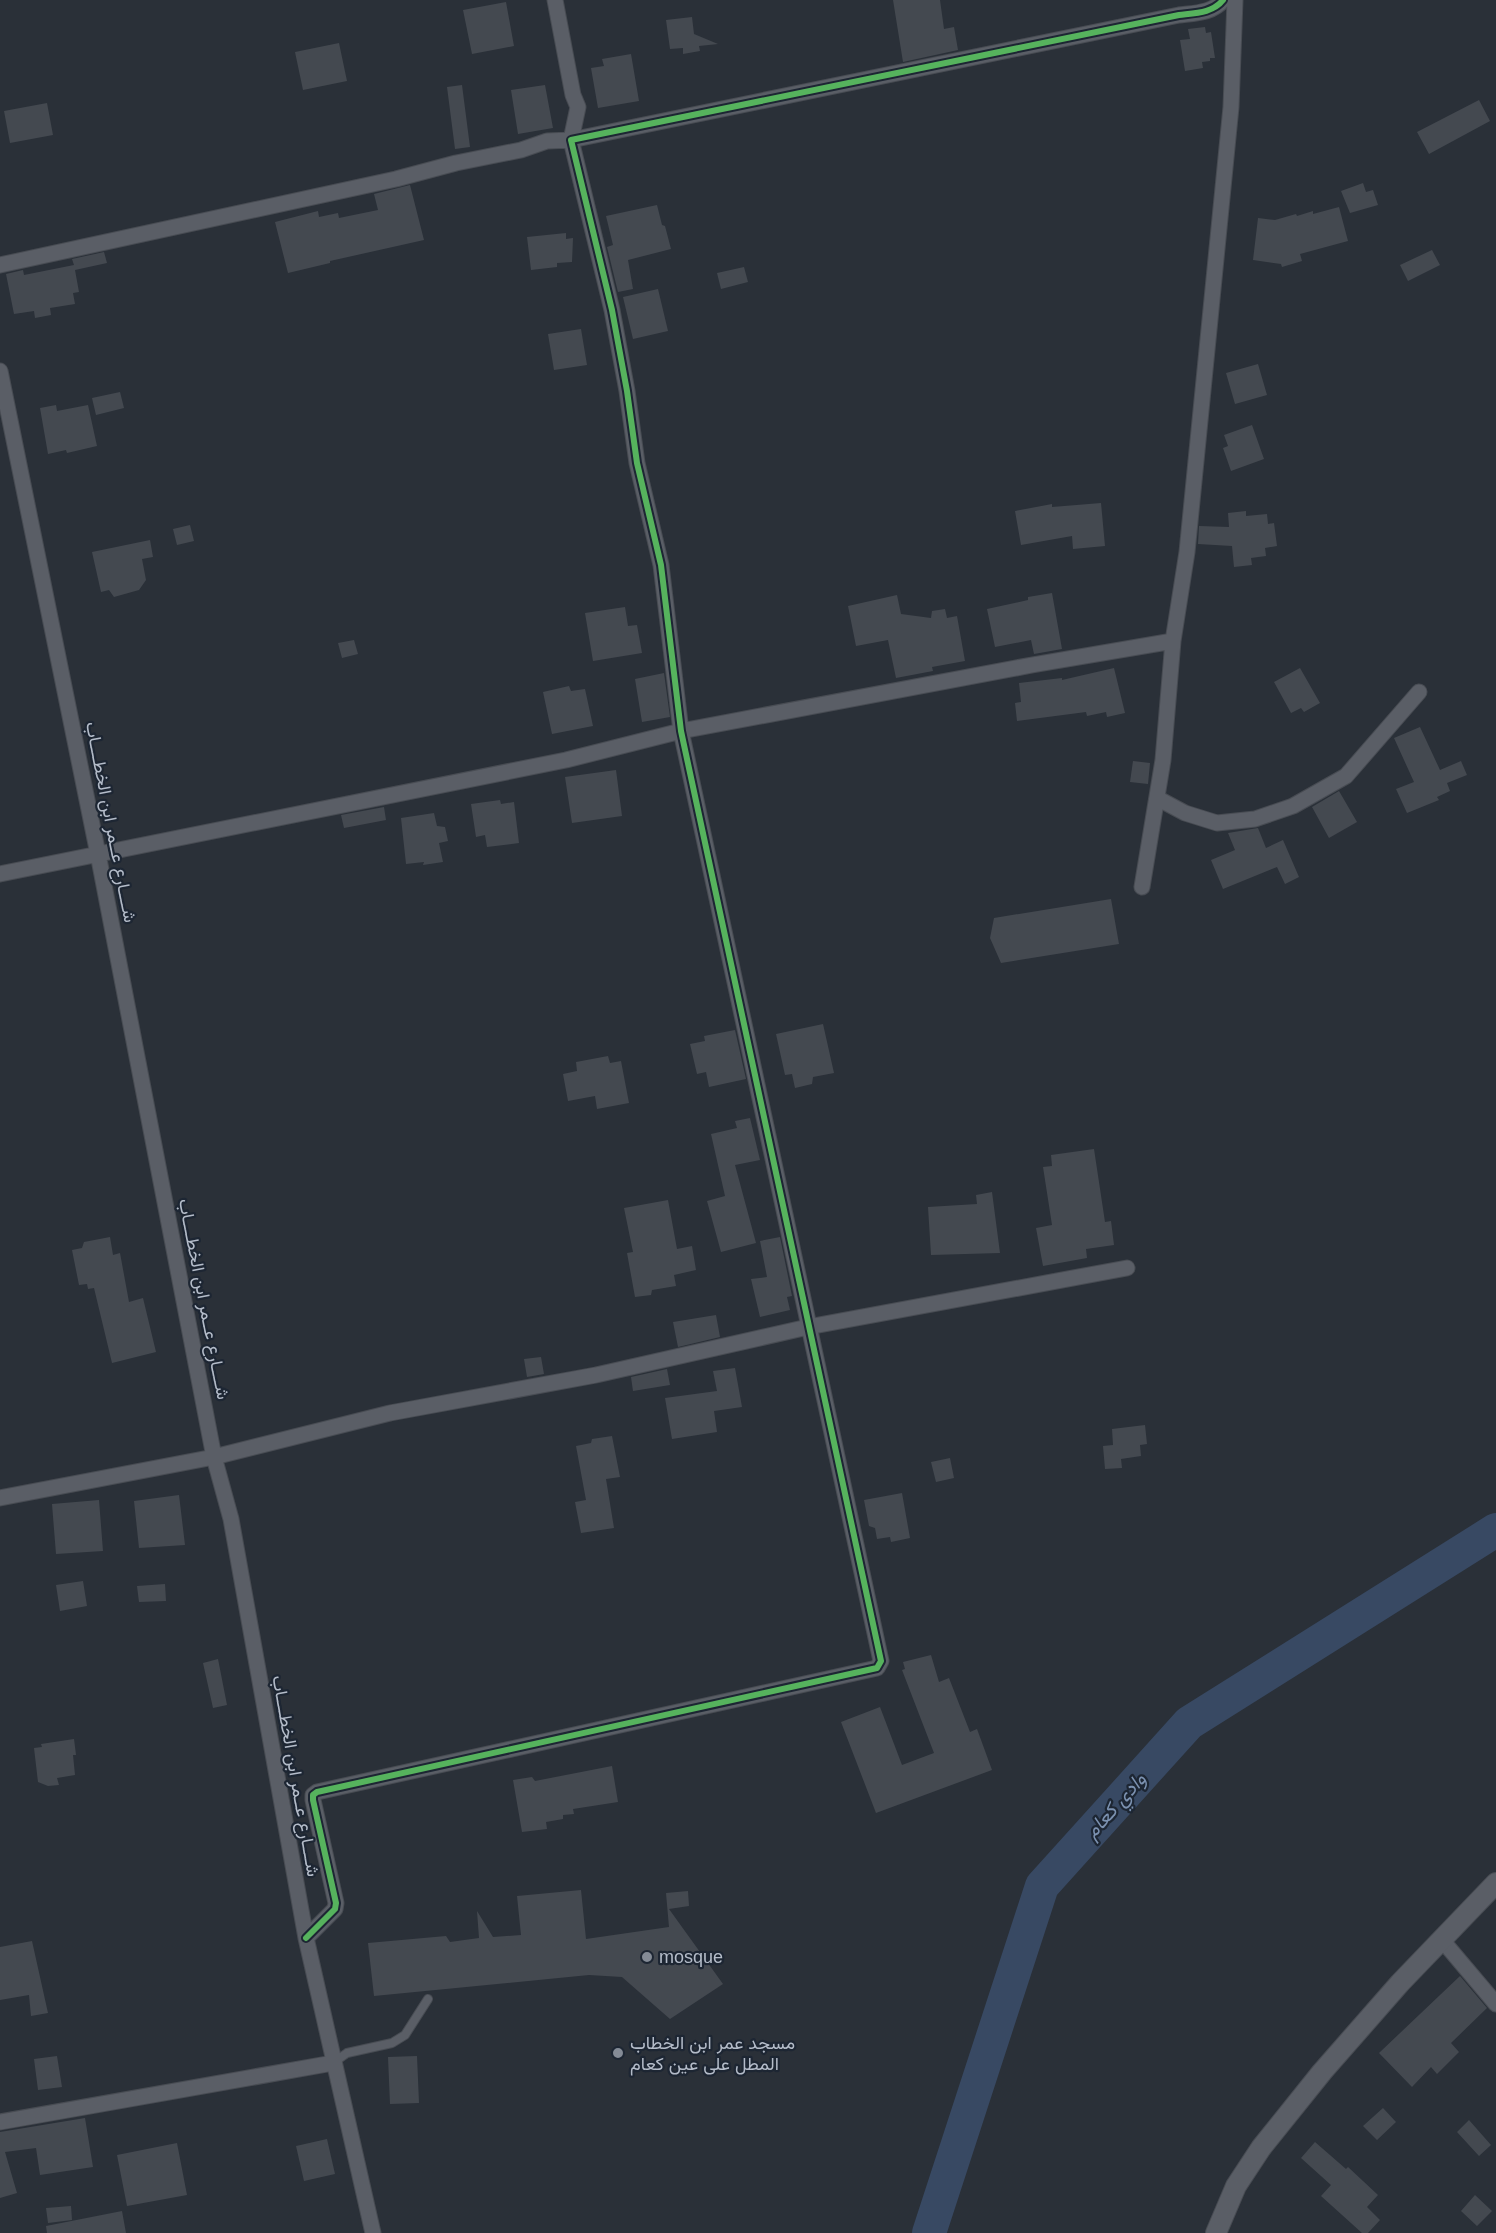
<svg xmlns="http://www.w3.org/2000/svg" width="1496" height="2233" viewBox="0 0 1496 2233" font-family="Helvetica,Vazirmatn,sans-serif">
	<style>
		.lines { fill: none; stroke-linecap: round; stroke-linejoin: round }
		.river { stroke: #384963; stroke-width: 34 }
		.building { fill: #444950 }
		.service-casing { stroke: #484c53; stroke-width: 10 }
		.minor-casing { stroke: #484c53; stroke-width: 17 }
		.tertiary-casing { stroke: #484c53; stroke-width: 22 }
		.service { stroke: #5a5e66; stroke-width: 8 }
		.minor { stroke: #5a5e66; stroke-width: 15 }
		.tertiary { stroke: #5a5e66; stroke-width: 20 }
		.cycleway-casing { stroke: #1d2633; stroke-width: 10 }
		.cycleway { stroke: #56b35d; stroke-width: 6 }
		.poi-dot { fill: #848b96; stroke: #1d2633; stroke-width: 2 }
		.labels { text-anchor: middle; stroke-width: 4.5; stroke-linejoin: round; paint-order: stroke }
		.street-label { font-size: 18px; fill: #b4bcc9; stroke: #1d2633 }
		.poi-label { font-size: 18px; fill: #b4bcc9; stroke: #1d2633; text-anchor: start }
		.water-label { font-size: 20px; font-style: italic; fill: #7c92b1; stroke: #1d2633 }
	</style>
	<rect width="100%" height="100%" fill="#2a3038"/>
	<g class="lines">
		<path class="river" d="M 929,2233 L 1042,1886 L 1189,1723 L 1496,1530"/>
	</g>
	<path class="building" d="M 893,0 L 940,0 L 944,29 L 954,27 L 958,50 L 903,62 Z
		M 506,2 L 514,46 L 472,54 L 463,10 Z
		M 692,17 L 694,34 L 718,44 L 699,46 L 700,51 L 683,54 L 683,48 L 670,49 L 666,20 Z
		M 1205,27 L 1206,33 L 1211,32 L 1215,58 L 1210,58 L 1210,61 L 1202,62 L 1203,68 L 1185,71 L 1180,40 L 1190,39 L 1188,29 Z
		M 339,43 L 347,81 L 303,90 L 295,52 Z
		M 631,54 L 639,101 L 598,108 L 591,68 L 604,66 L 602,59 Z
		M 462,85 L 470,147 L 455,149 L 447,87 Z
		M 545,85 L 553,128 L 518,134 L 511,90 Z
		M 1479,100 L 1490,121 L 1429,154 L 1417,132 Z
		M 47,103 L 53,135 L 10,143 L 4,111 Z
		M 1363,183 L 1366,192 L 1373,190 L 1378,205 L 1350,213 L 1341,191 Z
		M 410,185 L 424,240 L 330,261 L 330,263 L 288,273 L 275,222 L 318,211 L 319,217 L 338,213 L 339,218 L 378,210 L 374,194 Z
		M 657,205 L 662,225 L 665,226 L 671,249 L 628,260 L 633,289 L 618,292 L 607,247 L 613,245 L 606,216 Z
		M 1339,207 L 1348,241 L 1300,254 L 1302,261 L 1282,267 L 1281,264 L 1253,260 L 1258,218 L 1275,220 L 1296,214 L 1297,216 L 1313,211 L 1313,214 Z
		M 566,233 L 566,239 L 573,238 L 572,262 L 557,263 L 557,267 L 531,270 L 527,237 Z
		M 1432,250 L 1440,265 L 1408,281 L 1400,265 Z
		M 104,252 L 107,263 L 75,270 L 79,292 L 73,293 L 75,304 L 50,308 L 51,315 L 35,318 L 34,311 L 14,314 L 6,274 L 23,270 L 24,275 L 74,265 L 72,259 Z
		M 744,267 L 748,282 L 721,289 L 717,273 Z
		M 658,289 L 668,331 L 633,339 L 623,297 Z
		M 581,329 L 587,365 L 554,370 L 548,334 Z
		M 1258,364 L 1267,395 L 1235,404 L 1226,373 Z
		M 120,392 L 124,408 L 96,415 L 92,398 Z
		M 56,405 L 57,411 L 88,405 L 97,446 L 67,453 L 66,450 L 48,454 L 40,408 Z
		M 1252,425 L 1264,459 L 1231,471 L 1223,448 L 1228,446 L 1224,435 Z
		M 1101,503 L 1105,546 L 1073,549 L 1072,536 L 1021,545 L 1015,511 L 1052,504 L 1052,507 Z
		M 1246,511 L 1246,516 L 1267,514 L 1268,524 L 1274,523 L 1277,546 L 1265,548 L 1266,556 L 1251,558 L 1252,565 L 1234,567 L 1232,546 L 1198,544 L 1199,526 L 1229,527 L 1228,513 Z
		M 190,525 L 194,541 L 177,545 L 173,529 Z
		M 150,540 L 153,557 L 142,559 L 146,580 L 139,590 L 114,597 L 109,590 L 101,592 L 92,552 Z
		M 1052,593 L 1062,649 L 1034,654 L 1031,640 L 995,647 L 987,609 L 1028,600 L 1028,597 Z
		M 897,595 L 901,614 L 931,618 L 932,611 L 945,609 L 947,618 L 957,616 L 965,661 L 932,667 L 933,671 L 896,678 L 888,640 L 856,646 L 848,606 Z
		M 625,607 L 628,626 L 637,625 L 642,653 L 593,661 L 585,613 Z
		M 354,640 L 358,654 L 342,658 L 338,643 Z
		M 1114,668 L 1125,713 L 1107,717 L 1106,712 L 1087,716 L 1086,712 L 1017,721 L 1015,703 L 1021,702 L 1019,683 L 1062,678 L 1062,680 Z
		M 1300,668 L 1320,703 L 1304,712 L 1301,708 L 1291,713 L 1274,682 Z
		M 664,673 L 670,717 L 642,722 L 635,679 Z
		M 569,686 L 571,691 L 585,689 L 593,726 L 552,734 L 543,692 Z
		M 1420,727 L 1440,770 L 1461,761 L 1467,775 L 1447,783 L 1450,791 L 1437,797 L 1439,800 L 1407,813 L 1396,789 L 1414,782 L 1394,738 Z
		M 1133,761 L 1150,763 L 1148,784 L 1130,782 Z
		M 616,770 L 622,816 L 572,823 L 565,777 Z
		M 1339,791 L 1357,822 L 1329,838 L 1312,807 Z
		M 500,800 L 501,804 L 514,802 L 519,843 L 487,847 L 485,835 L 476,837 L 471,804 Z
		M 384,807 L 386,820 L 344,828 L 341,815 Z
		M 434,813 L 437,826 L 445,827 L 448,841 L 439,843 L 443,862 L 423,865 L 424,862 L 406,864 L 401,818 Z
		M 1258,828 L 1266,848 L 1283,840 L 1299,877 L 1285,884 L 1277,867 L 1223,889 L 1211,860 L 1235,850 L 1228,833 Z
		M 1111,899 L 1119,944 L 1001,963 L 990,938 L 994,918 Z
		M 823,1024 L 834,1073 L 813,1077 L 812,1084 L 795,1088 L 792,1074 L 785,1075 L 776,1034 Z
		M 735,1030 L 746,1079 L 709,1087 L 706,1072 L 697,1074 L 690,1044 L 705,1041 L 704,1036 Z
		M 608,1056 L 610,1063 L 621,1061 L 629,1103 L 597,1109 L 595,1096 L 568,1101 L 563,1074 L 577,1071 L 576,1062 Z
		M 750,1118 L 760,1160 L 735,1165 L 756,1243 L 721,1252 L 707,1201 L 725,1196 L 711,1134 L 737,1128 L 735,1121 Z
		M 1094,1149 L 1105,1222 L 1111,1221 L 1114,1245 L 1086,1249 L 1087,1258 L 1043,1266 L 1036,1228 L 1052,1225 L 1043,1167 L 1052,1166 L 1051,1155 Z
		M 992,1192 L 1000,1253 L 931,1255 L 928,1207 L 977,1204 L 976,1195 Z
		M 668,1200 L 677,1249 L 692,1246 L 696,1270 L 674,1275 L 676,1286 L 652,1290 L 651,1295 L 635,1297 L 627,1253 L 633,1252 L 624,1208 Z
		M 110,1237 L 113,1255 L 120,1253 L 129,1302 L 143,1298 L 156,1352 L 112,1363 L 94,1288 L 88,1289 L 87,1284 L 79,1285 L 72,1250 L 82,1248 L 84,1242 Z
		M 780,1237 L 792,1296 L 787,1297 L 790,1310 L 760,1317 L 751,1279 L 767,1277 L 760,1241 Z
		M 716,1315 L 720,1337 L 678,1347 L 673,1322 Z
		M 541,1357 L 544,1374 L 527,1377 L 524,1359 Z
		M 735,1368 L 742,1407 L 714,1411 L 717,1432 L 672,1439 L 665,1398 L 717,1391 L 713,1371 Z
		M 667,1369 L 670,1385 L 633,1391 L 631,1377 Z
		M 1145,1425 L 1147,1444 L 1140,1445 L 1141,1456 L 1121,1459 L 1122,1468 L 1105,1469 L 1103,1446 L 1113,1445 L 1112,1429 Z
		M 612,1436 L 620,1477 L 606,1479 L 614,1528 L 581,1533 L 575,1502 L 586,1500 L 576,1446 L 591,1443 L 592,1439 Z
		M 950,1458 L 954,1478 L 936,1482 L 931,1462 Z
		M 902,1493 L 910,1538 L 891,1542 L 890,1537 L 877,1539 L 875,1528 L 869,1526 L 864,1500 Z
		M 179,1495 L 185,1545 L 139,1548 L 134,1501 Z
		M 99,1500 L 103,1551 L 56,1554 L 52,1504 Z
		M 83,1581 L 87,1606 L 60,1611 L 56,1585 Z
		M 165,1584 L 166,1601 L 139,1602 L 137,1586 Z
		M 931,1655 L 939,1682 L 949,1678 L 970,1732 L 977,1729 L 992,1770 L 876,1813 L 841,1722 L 880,1707 L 902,1765 L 934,1753 L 902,1670 L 905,1669 L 903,1662 Z
		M 218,1659 L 227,1705 L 213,1708 L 203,1663 Z
		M 74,1739 L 76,1755 L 73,1755 L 75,1775 L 57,1778 L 59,1785 L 48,1786 L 38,1782 L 34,1748 L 42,1747 L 41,1744 Z
		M 612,1766 L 618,1802 L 573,1809 L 574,1814 L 563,1815 L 563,1819 L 546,1822 L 547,1829 L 522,1832 L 513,1780 L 532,1777 L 535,1781 Z
		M 581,1890 L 586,1939 L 669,1927 L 666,1893 L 688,1891 L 689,1906 L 669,1909 L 723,1984 L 670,2019 L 622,1977 L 589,1975 L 374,1996 L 368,1943 L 446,1936 L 450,1942 L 479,1938 L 477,1911 L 493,1937 L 521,1935 L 517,1896 Z
		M 32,1941 L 48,2013 L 31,2016 L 29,1995 L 0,2000 L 0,1947 Z
		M 1460,1976 L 1487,2008 L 1451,2043 L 1459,2052 L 1437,2074 L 1431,2067 L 1412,2087 L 1379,2053 Z
		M 57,2056 L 62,2087 L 38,2090 L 34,2059 Z
		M 417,2056 L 419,2103 L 390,2104 L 388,2057 Z
		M 1383,2108 L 1396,2122 L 1377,2140 L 1363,2126 Z
		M 85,2118 L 93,2167 L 40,2175 L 36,2148 L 5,2152 L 17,2193 L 0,2198 L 0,2132 Z
		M 1469,2120 L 1491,2145 L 1479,2156 L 1457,2132 Z
		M 327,2139 L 335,2174 L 304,2181 L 296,2146 Z
		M 1315,2142 L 1346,2169 L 1348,2167 L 1378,2195 L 1367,2207 L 1380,2220 L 1368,2233 L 1362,2233 L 1321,2196 L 1331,2185 L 1301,2158 Z
		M 177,2143 L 187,2195 L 127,2206 L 117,2155 Z
		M 1475,2195 L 1492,2211 L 1477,2226 L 1461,2211 Z
		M 71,2206 L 72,2220 L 48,2223 L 46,2208 Z
		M 122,2211 L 126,2233 L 47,2233 L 46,2226 Z"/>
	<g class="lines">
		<defs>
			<path id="service" d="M 333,2063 L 347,2053 L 392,2043 L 405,2035 L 428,1999"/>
			<path id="minor" d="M 0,265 L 396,179 L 456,163 L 521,150 L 547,141 L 571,140 L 578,107 L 573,95 L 555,0
				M 0,371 L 98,854 L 214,1457 L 231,1519 L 306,1938 L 373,2233
				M 1157,798 L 1185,813 L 1217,823 L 1255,819 L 1293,806 L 1346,776 L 1419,692
				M 0,874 L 566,760 L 681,731 L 1032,665 L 1173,641 L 1187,552 L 1231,107 L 1235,0
				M 1142,887 L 1163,760 L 1173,641
				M 0,1498 L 214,1457 L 390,1413 L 596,1375 L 808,1327 L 1127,1268
				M 306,1938 L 335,1909 L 336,1903 L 313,1800 L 313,1795 L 317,1792 L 877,1668 L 881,1661 L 681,731 L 661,565 L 637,463 L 627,391 L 612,310 L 571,140 L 1179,15 C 1195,13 1213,13 1223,0
				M 1442,1940 L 1496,2004
				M 0,2122 L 333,2063"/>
			<path id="tertiary" d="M 1216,2233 L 1236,2186 L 1261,2148 L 1322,2072 L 1400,1983 L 1496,1883"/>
		</defs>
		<use href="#service" class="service-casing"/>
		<use href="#minor" class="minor-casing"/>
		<use href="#tertiary" class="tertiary-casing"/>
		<use href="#service" class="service"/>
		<use href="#minor" class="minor"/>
		<use href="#tertiary" class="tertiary"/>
		<defs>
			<path id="cycleway" d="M 306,1938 L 335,1909 L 336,1903 L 313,1800 L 313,1795 L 317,1792 L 877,1668 L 881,1661 L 681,731 L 661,565 L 637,463 L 627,391 L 612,310 L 571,140 L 1179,15 C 1195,13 1213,13 1223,0"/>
		</defs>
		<use href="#cycleway" class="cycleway-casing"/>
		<use href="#cycleway" class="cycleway"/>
	</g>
	<g class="poi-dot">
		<circle cx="647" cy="1957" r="6"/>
		<circle cx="618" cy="2053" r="6"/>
	</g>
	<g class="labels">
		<g class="street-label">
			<text transform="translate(111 822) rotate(79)" y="6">شــــارع عــمر ابن الخطــــاب</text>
			<text transform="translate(204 1299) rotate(79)" y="6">شــــارع عــمر ابن الخطــــاب</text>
			<text transform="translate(296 1776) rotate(80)" y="6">شــــارع عــمر ابن الخطــــاب</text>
		</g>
		<g class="poi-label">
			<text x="659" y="1963">mosque</text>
			<text x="630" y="2049">مسجد عمر ابن الخطاب<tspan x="630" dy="21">المطل على عين كعام</tspan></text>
		</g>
		<g class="water-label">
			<text transform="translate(1115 1805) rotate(-48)" y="7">وادي كعام</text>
		</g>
	</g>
</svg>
